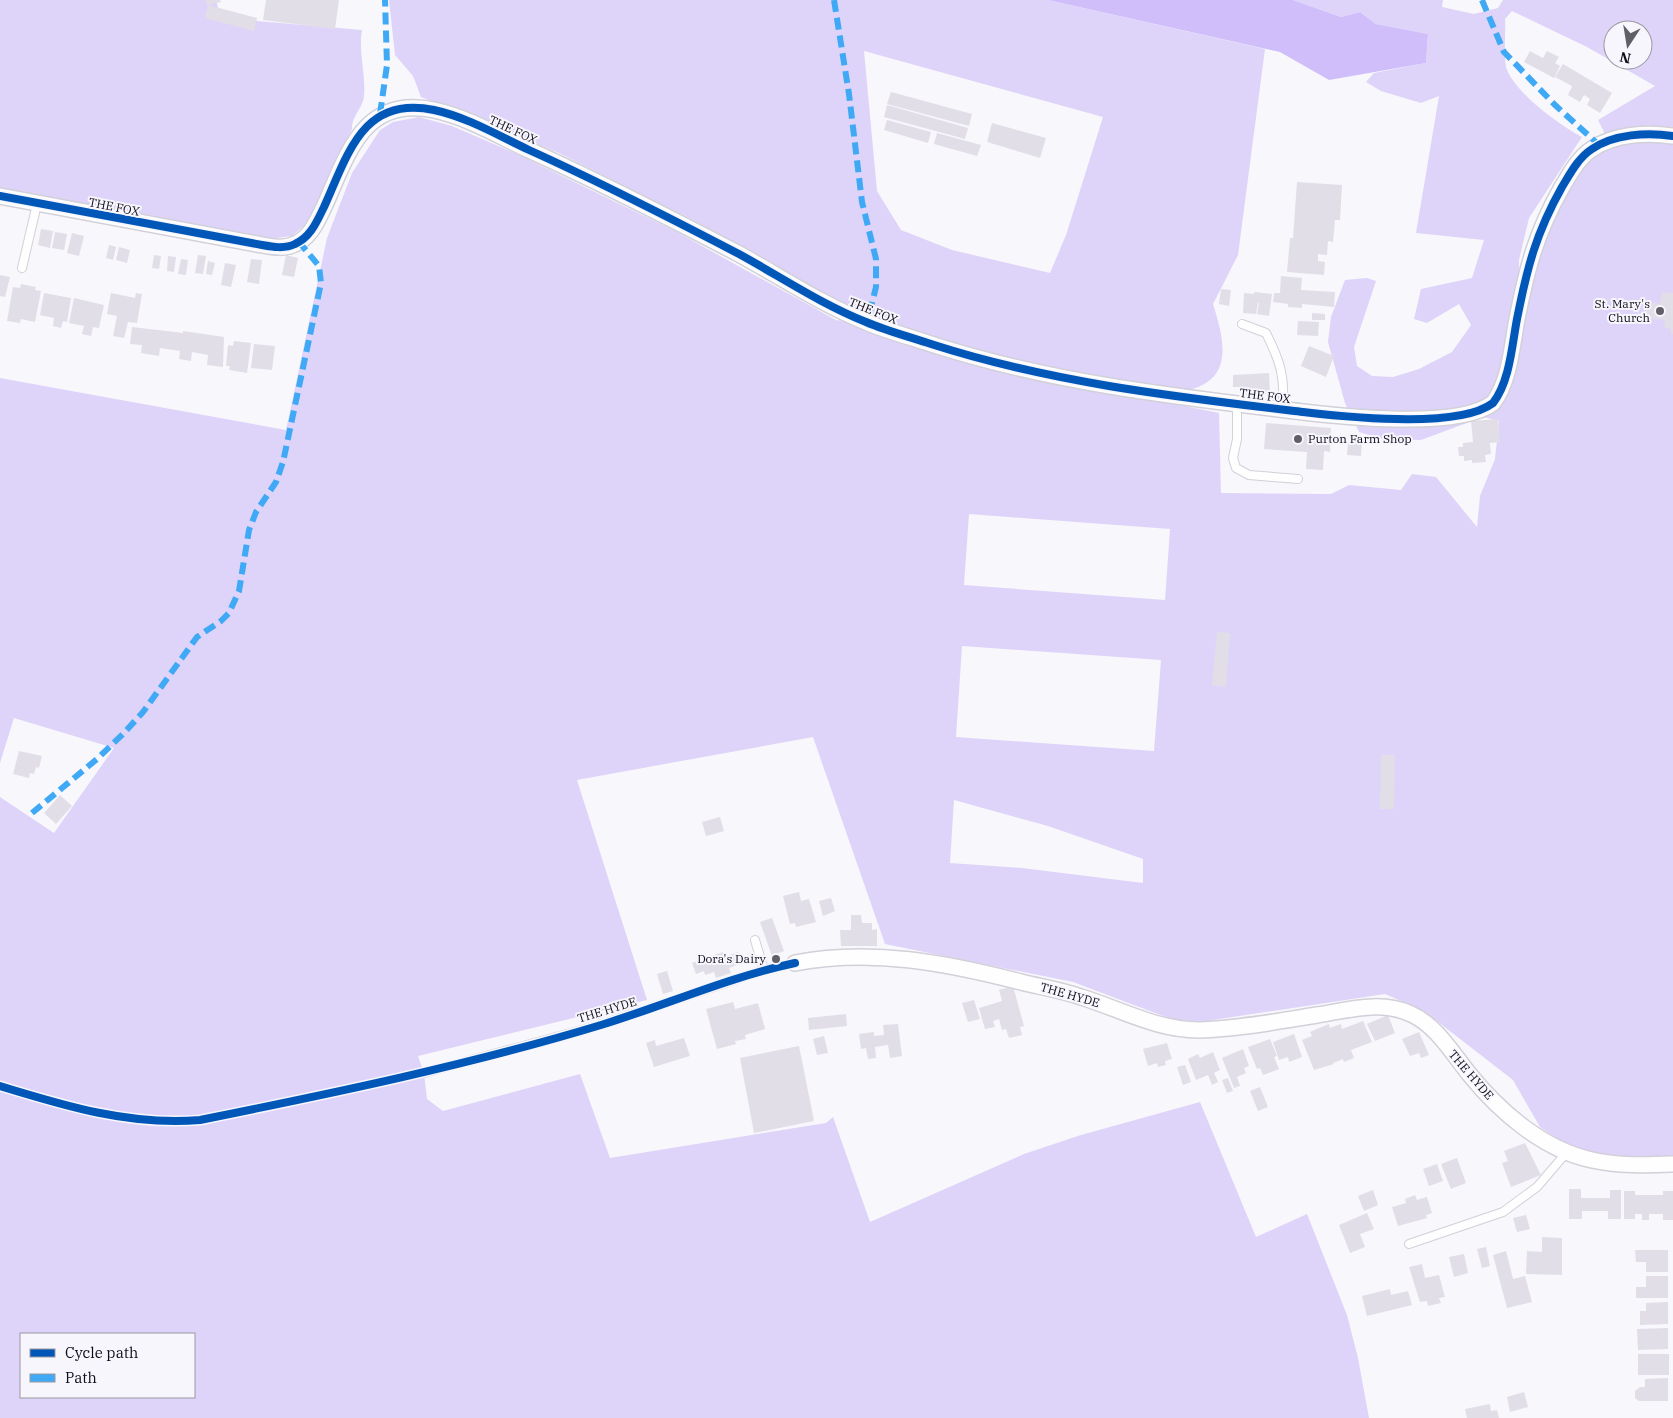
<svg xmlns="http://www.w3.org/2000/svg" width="1673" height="1418" viewBox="0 0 1673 1418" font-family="'IBM Plex Serif',serif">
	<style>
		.green { fill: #ded4f9; fill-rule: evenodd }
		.water { fill: #cfbefa }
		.building { fill: #e1dee8 }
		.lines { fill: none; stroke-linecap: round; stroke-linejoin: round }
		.service-casing { stroke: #d2d0d8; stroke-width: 10 }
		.minor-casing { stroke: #d2d0d8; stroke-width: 18 }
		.service { stroke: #fefeff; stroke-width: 8 }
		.minor { stroke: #fefeff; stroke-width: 15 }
		.quiet { stroke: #3fa9f5; stroke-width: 6; stroke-dasharray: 12 6; stroke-linecap: butt }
		.cycleway-casing { stroke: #f7f6fd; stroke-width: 11 }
		.cycleway { stroke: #0057b8; stroke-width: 8 }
		.poi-dot { fill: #615e67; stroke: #f7f6fd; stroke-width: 2 }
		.labels { text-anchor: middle; stroke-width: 4; stroke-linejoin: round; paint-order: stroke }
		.street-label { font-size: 12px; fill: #0f0c17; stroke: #f7f6fd }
		.poi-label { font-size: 12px; fill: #0f0c17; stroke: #f7f6fd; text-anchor: end }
	</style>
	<rect width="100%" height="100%" fill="#f8f7fc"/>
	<path class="green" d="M 0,0 L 216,0 L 221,18 L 362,30 C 358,52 366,74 364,96 C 363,108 351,117 352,129 L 307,223 L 292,236 L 269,239 L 0,190 Z
		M 389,0 L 1048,0 L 1265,49 L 1238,255 L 1213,304 C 1223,336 1235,377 1192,389 C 1175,394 1157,393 1141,397 L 1219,413 L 1221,493 L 1331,494 L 1349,485 L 1401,490 L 1412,474 L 1436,477 L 1477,527 L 1480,496 L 1495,459 L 1499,421 L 1483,417 L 1421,440 L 1382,439 L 1359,432 L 1345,403 L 1328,342 L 1331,317 L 1345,280 L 1367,278 L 1376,281 L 1354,347 L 1357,366 L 1372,376 L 1393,377 L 1419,369 L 1452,352 L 1471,325 L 1459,304 L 1427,323 L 1414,319 L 1421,289 L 1472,278 L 1484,240 L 1416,233 L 1439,96 L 1421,103 L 1381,91 L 1366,82 L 1374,73 L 1426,63 L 1428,34 L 1376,24 L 1360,12 L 1341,17 L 1293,0 L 1443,0 L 1442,7 L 1474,14 L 1498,8 L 1503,0 L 1673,0 L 1673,132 L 1607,138 L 1598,120 L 1655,86 L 1587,47 L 1512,11 L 1505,19 C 1506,31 1503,60 1507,70 C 1517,94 1559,125 1582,137 L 1529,218 L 1519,260 L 1519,344 L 1542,246 L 1559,207 L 1586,161 L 1613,146 L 1634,141 L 1673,141 L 1673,1160 L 1651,1160 L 1576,1152 L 1540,1127 L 1513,1080 L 1424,1011 L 1385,994 L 1200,1022 L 1171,1019 L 1073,982 L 885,944 L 813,737 L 577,780 L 647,1000 L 418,1056 L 424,1073 L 427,1099 L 443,1111 L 580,1074 L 610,1158 L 826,1123 L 833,1117 L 870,1222 L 1024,1154 L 1081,1135 L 1200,1102 L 1256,1237 L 1307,1214 L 1347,1315 L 1358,1358 L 1369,1418 L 0,1418 L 0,797 L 54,833 L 114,748 L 14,718 L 0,763 L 0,378 L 286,430 L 327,238 L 352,173 L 380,130 L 393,122 L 419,117 L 452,126 L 517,154 L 675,231 L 836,320 L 852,322 L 804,282 L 693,220 L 559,153 L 421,97 L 413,76 L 395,55 ZM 1613,30 L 1643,30 L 1643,60 L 1613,60 ZM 864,51 L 1103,117 L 1066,235 L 1050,273 L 952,250 L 901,230 L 877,191 ZM 969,514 L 1170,529 L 1165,600 L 964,585 ZM 962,646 L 1161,660 L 1154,751 L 956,737 ZM 954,800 L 1048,826 L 1143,859 L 1143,883 L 1022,868 L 950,863 ZM 21,1334 L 194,1334 L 194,1397 L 21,1397 Z"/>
	<path class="water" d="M 1048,0 L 1293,0 L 1341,17 L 1360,12 L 1376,24 L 1428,34 L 1426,63 L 1329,80 L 1280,52 Z"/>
	<path class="building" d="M 206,0 L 220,0 L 221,2 L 207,5 Z
		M 266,0 L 339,0 L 335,29 L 263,20 Z
		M 208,5 L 257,18 L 254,31 L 205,18 Z
		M 1530,51 L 1543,58 L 1547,51 L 1559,57 L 1555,63 L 1560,66 L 1554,78 L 1524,62 Z
		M 1563,64 L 1612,93 L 1600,113 L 1587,105 L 1590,99 L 1584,95 L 1580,102 L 1568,95 L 1572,86 L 1555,77 Z
		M 891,92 L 972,114 L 969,126 L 887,104 Z
		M 887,105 L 968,128 L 965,139 L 884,117 Z
		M 887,120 L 931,132 L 928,143 L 884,130 Z
		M 992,123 L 1046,138 L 1040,158 L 987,142 Z
		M 937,133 L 981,145 L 977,156 L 934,144 Z
		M 1297,182 L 1342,185 L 1340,220 L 1335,220 L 1333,242 L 1328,241 L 1327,255 L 1318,254 L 1318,261 L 1325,262 L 1324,275 L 1287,272 L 1290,238 L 1293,238 Z
		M 41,229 L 53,231 L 50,248 L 38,245 Z
		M 55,232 L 67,234 L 64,250 L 52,248 Z
		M 72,233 L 84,236 L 79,256 L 67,253 Z
		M 109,245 L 116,247 L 113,260 L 106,258 Z
		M 119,247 L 130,250 L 127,263 L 116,260 Z
		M 154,255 L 161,256 L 159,269 L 152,268 Z
		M 198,255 L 206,256 L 203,274 L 195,273 Z
		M 286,255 L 298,258 L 294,277 L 282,275 Z
		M 168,256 L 176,257 L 174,272 L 167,271 Z
		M 181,259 L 188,260 L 186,275 L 178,274 Z
		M 251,259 L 262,260 L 259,284 L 247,282 Z
		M 208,261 L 215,263 L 212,275 L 206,274 Z
		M 225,263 L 236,265 L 231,287 L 221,285 Z
		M 0,275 L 10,277 L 5,297 L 0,296 Z
		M 1281,276 L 1302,278 L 1301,290 L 1335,292 L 1334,307 L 1302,304 L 1302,308 L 1288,307 L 1288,304 L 1273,302 L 1274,293 L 1280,293 Z
		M 21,284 L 36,287 L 35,290 L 41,291 L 35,322 L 21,319 L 20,323 L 7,321 L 13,287 L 20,288 Z
		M 1221,289 L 1231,290 L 1229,306 L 1219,304 Z
		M 1254,292 L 1272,294 L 1269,316 L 1257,314 L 1259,303 L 1250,302 L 1258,303 L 1256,314 L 1243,313 L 1244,293 L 1254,294 Z
		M 1662,292 L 1673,293 L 1673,334 L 1671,333 L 1671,329 L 1664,328 L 1665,320 L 1645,318 L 1647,302 L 1660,304 Z
		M 44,293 L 71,298 L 67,322 L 63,321 L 61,328 L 53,326 L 54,318 L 40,315 Z
		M 111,293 L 135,298 L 136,293 L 142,294 L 137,323 L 128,322 L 124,338 L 113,336 L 117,316 L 107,314 Z
		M 74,298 L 104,305 L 99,328 L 93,327 L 91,336 L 82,334 L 84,326 L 69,323 Z
		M 1312,313 L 1325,314 L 1325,320 L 1312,320 Z
		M 1298,321 L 1319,322 L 1318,336 L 1297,335 Z
		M 132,327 L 183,333 L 183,331 L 224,337 L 223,367 L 207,365 L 208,355 L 192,352 L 191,361 L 179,359 L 180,351 L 160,348 L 159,356 L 141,353 L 142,345 L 130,344 Z
		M 234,341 L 251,343 L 247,373 L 229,370 L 230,366 L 226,366 L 228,345 L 233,346 Z
		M 254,344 L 275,346 L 272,370 L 251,368 Z
		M 1309,346 L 1334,356 L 1326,377 L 1301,366 Z
		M 1269,373 L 1270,394 L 1243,395 L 1243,387 L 1233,387 L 1233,375 Z
		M 1498,419 L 1500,442 L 1490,443 L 1491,454 L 1485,455 L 1486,462 L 1472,463 L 1472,460 L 1464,461 L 1464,456 L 1459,456 L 1458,447 L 1463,447 L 1463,443 L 1473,442 L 1471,421 Z
		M 1266,423 L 1331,428 L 1330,452 L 1324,451 L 1323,470 L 1306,469 L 1307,452 L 1264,449 Z
		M 1348,442 L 1362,443 L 1361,456 L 1347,455 Z
		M 1217,632 L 1230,633 L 1226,687 L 1212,685 Z
		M 19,751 L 42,756 L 39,768 L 36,767 L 34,774 L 30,773 L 29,778 L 13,774 Z
		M 1381,755 L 1395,755 L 1394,809 L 1380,809 Z
		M 60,795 L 72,806 L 56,824 L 44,813 Z
		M 720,817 L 724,831 L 706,836 L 702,822 Z
		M 799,892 L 801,901 L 809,899 L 816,922 L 796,927 L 795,923 L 790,924 L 783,896 Z
		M 831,898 L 835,911 L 823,916 L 819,901 Z
		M 851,915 L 861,915 L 862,923 L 872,923 L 872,930 L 877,929 L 877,946 L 841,946 L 840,930 L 851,930 Z
		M 772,918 L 784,951 L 772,956 L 760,922 Z
		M 723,952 L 724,957 L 738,952 L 742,963 L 729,968 L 731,973 L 716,978 L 714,972 L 705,975 L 704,971 L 696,974 L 692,963 Z
		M 667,971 L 673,991 L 663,994 L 657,974 Z
		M 1013,986 L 1024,1026 L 1020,1027 L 1022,1035 L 1009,1038 L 1006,1029 L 1002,1030 L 999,1019 L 993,1021 L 995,1027 L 985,1029 L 979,1008 L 1002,1001 L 999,990 Z
		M 974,1000 L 980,1019 L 968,1022 L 962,1003 Z
		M 733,1002 L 735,1009 L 758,1003 L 765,1029 L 745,1035 L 746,1039 L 735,1041 L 736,1044 L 717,1049 L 706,1009 Z
		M 846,1014 L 847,1026 L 809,1030 L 808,1018 Z
		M 1388,1015 L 1395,1033 L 1375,1041 L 1367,1024 Z
		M 1363,1021 L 1372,1042 L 1351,1050 L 1354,1058 L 1344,1062 L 1343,1059 L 1333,1063 L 1334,1064 L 1314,1070 L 1302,1040 L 1312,1036 L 1310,1032 L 1329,1024 L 1330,1028 L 1341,1024 L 1342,1029 Z
		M 898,1024 L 902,1056 L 890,1058 L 888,1045 L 875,1047 L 876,1058 L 868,1059 L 866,1048 L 861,1049 L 859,1034 L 874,1032 L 874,1036 L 884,1035 L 883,1025 Z
		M 1419,1032 L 1429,1055 L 1421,1058 L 1419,1053 L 1410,1056 L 1402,1039 Z
		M 1294,1034 L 1302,1057 L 1289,1062 L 1288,1057 L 1279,1060 L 1273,1042 Z
		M 824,1036 L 828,1053 L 817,1055 L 813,1039 Z
		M 684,1038 L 690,1056 L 654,1067 L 646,1043 L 655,1040 L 656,1046 Z
		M 1270,1039 L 1277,1056 L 1274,1057 L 1279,1069 L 1263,1075 L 1260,1068 L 1257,1069 L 1248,1047 Z
		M 1167,1043 L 1172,1059 L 1165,1061 L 1166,1065 L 1158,1067 L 1157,1063 L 1148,1066 L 1143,1049 Z
		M 799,1046 L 814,1121 L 754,1133 L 740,1058 Z
		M 1243,1049 L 1249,1066 L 1244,1068 L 1246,1073 L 1237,1077 L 1240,1086 L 1234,1088 L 1222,1058 Z
		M 1213,1052 L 1220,1070 L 1214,1073 L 1218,1082 L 1212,1085 L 1208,1075 L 1196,1080 L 1188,1059 L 1198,1054 L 1200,1058 Z
		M 1185,1065 L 1191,1082 L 1183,1085 L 1177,1067 Z
		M 1228,1078 L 1233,1091 L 1227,1093 L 1222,1080 Z
		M 1260,1087 L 1268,1107 L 1258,1111 L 1250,1091 Z
		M 1525,1143 L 1541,1175 L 1511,1187 L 1502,1163 L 1508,1161 L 1504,1151 Z
		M 1457,1158 L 1466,1183 L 1451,1189 L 1441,1164 Z
		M 1437,1164 L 1443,1181 L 1429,1186 L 1423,1169 Z
		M 1569,1189 L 1581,1189 L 1581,1198 L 1610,1198 L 1610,1190 L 1621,1190 L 1621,1219 L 1608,1219 L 1608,1211 L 1582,1211 L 1582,1219 L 1569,1219 Z
		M 1373,1190 L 1378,1205 L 1364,1211 L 1358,1196 Z
		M 1624,1191 L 1635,1191 L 1635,1195 L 1663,1195 L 1663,1191 L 1673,1191 L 1673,1220 L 1663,1220 L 1663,1214 L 1649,1214 L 1649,1220 L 1642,1220 L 1642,1214 L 1635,1214 L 1635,1219 L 1624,1219 Z
		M 1415,1195 L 1417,1200 L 1427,1197 L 1432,1213 L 1426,1215 L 1427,1218 L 1398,1226 L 1392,1207 L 1406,1203 L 1405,1199 Z
		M 1367,1213 L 1374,1229 L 1360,1234 L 1365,1247 L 1350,1253 L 1339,1225 Z
		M 1526,1215 L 1530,1229 L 1517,1232 L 1513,1218 Z
		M 1542,1237 L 1562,1238 L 1562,1275 L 1526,1274 L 1527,1251 L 1542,1252 Z
		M 1486,1247 L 1490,1266 L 1482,1268 L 1477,1249 Z
		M 1635,1250 L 1668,1250 L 1668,1272 L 1646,1272 L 1646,1262 L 1636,1262 Z
		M 1506,1251 L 1513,1279 L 1525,1276 L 1532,1302 L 1507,1308 L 1493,1255 Z
		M 1464,1254 L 1468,1273 L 1454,1277 L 1449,1257 Z
		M 1422,1264 L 1425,1278 L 1439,1275 L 1445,1297 L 1439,1298 L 1441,1303 L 1428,1306 L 1427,1301 L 1420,1302 L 1409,1267 Z
		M 1646,1276 L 1668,1276 L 1668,1298 L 1636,1298 L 1636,1287 L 1646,1287 Z
		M 1390,1289 L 1391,1295 L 1408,1291 L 1412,1305 L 1367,1316 L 1362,1296 Z
		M 1668,1302 L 1668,1324 L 1640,1325 L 1640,1311 L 1646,1311 L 1646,1303 Z
		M 1668,1328 L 1668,1349 L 1638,1350 L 1637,1329 Z
		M 1638,1354 L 1669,1354 L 1669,1375 L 1638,1375 Z
		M 1668,1378 L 1668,1401 L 1639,1401 L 1635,1398 L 1635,1391 L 1640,1387 L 1645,1387 L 1645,1379 Z
		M 1524,1392 L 1528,1407 L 1510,1412 L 1507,1397 Z
		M 1490,1404 L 1491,1411 L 1497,1410 L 1499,1418 L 1467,1418 L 1465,1409 Z"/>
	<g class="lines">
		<defs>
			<path id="service" d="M 22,268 L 37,204
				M 1242,324 L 1266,333 C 1280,361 1286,378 1282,410
				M 1237,404 L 1237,439 L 1233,458 L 1236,468 L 1249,475 L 1298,479
				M 755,940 L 764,970
				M 424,1073 L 600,1025 L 764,970 L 795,963
				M 1409,1244 L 1503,1212 L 1537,1187 L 1567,1152"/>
			<path id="minor" d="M 0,196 L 262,245 C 273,247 285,249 295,244 C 311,237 317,221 324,207 C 348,154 363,95 434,110 C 467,117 499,136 529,150 C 600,182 670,218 739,254 C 781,277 821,304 866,322 C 887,331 910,337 931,344 C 1052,383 1177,397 1303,412 C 1346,417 1459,429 1493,403 C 1510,381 1512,345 1517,319 C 1527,268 1536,233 1562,187 C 1570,174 1578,158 1592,149 C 1614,134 1647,132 1673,136
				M 795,963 C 871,948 947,963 1021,982 C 1041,987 1061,990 1081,997 C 1120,1009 1157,1030 1199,1030 C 1237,1029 1280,1021 1317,1015 C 1348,1010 1381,1000 1411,1014 C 1436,1025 1453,1054 1470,1075 C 1500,1112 1544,1150 1592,1160 C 1618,1166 1646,1165 1673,1164"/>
		</defs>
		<use href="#service" class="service-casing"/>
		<use href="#minor" class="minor-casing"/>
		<use href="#service" class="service"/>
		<use href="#minor" class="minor"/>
		<path class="quiet" d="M 834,0 L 849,94 L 862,202 L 876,259 L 876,287 L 867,323
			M 1482,0 L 1504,52 L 1555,105 L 1599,145
			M 380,114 L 387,65 L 385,0
			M 32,813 L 97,759 L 124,733 L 143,712 L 197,637 L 221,621 L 229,613 L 239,591 L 249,530 L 256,512 L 276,482 L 283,462 L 321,283 L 319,266 L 299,242"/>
		<defs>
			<path id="cycleway" d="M 0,196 L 262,245 C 273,247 285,249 295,244 C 311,237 317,221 324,207 C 348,154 363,95 434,110 C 467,117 499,136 529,150 C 600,182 670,218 739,254 C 781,277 821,304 866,322 C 887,331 910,337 931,344 C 1052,383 1177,397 1303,412 C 1346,417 1459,429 1493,403 C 1510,381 1512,345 1517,319 C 1527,268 1536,233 1562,187 C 1570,174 1578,158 1592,149 C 1614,134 1647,132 1673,136
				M 0,1086 C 65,1106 131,1126 200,1120 C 334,1093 469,1065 601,1025 C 666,1005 729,977 795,963"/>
		</defs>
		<use href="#cycleway" class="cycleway-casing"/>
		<use href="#cycleway" class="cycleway"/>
	</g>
	<g class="poi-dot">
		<circle cx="1660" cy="311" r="5"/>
		<circle cx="1298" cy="439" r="5"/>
		<circle cx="776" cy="959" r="5"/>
	</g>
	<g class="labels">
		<g class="street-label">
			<text transform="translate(513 130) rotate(25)" y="4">THE FOX</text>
			<text transform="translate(114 207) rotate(11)" y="4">THE FOX</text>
			<text transform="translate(873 311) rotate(22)" y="4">THE FOX</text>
			<text transform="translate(1265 396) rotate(7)" y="4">THE FOX</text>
			<text transform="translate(1070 995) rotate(16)" y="4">THE HYDE</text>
			<text transform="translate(607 1010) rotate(-17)" y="4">THE HYDE</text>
			<text transform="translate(1471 1075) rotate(49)" y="4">THE HYDE</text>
		</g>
		<g class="poi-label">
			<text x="1650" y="308">St. Mary's<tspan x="1650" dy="14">Church</tspan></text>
			<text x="1308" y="443" text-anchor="start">Purton Farm Shop</text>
			<text x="766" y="963">Dora's Dairy</text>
		</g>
	</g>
	<rect x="20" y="1333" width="175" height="65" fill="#f7f6fd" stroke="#9a98a1"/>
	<rect x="30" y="1349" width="25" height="8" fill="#0057b8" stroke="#9a98a1"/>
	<text x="65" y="1358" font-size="15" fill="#0f0c17">Cycle path</text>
	<rect x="30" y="1374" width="25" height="8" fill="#3fa9f5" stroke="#9a98a1"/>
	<text x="65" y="1383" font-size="15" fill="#0f0c17">Path</text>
	<g transform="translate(1628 45) rotate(192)"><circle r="24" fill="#f7f6fd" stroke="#9a98a1"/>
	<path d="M0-4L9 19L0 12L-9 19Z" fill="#615e67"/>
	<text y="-8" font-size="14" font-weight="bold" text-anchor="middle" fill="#0f0c17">N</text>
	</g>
</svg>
